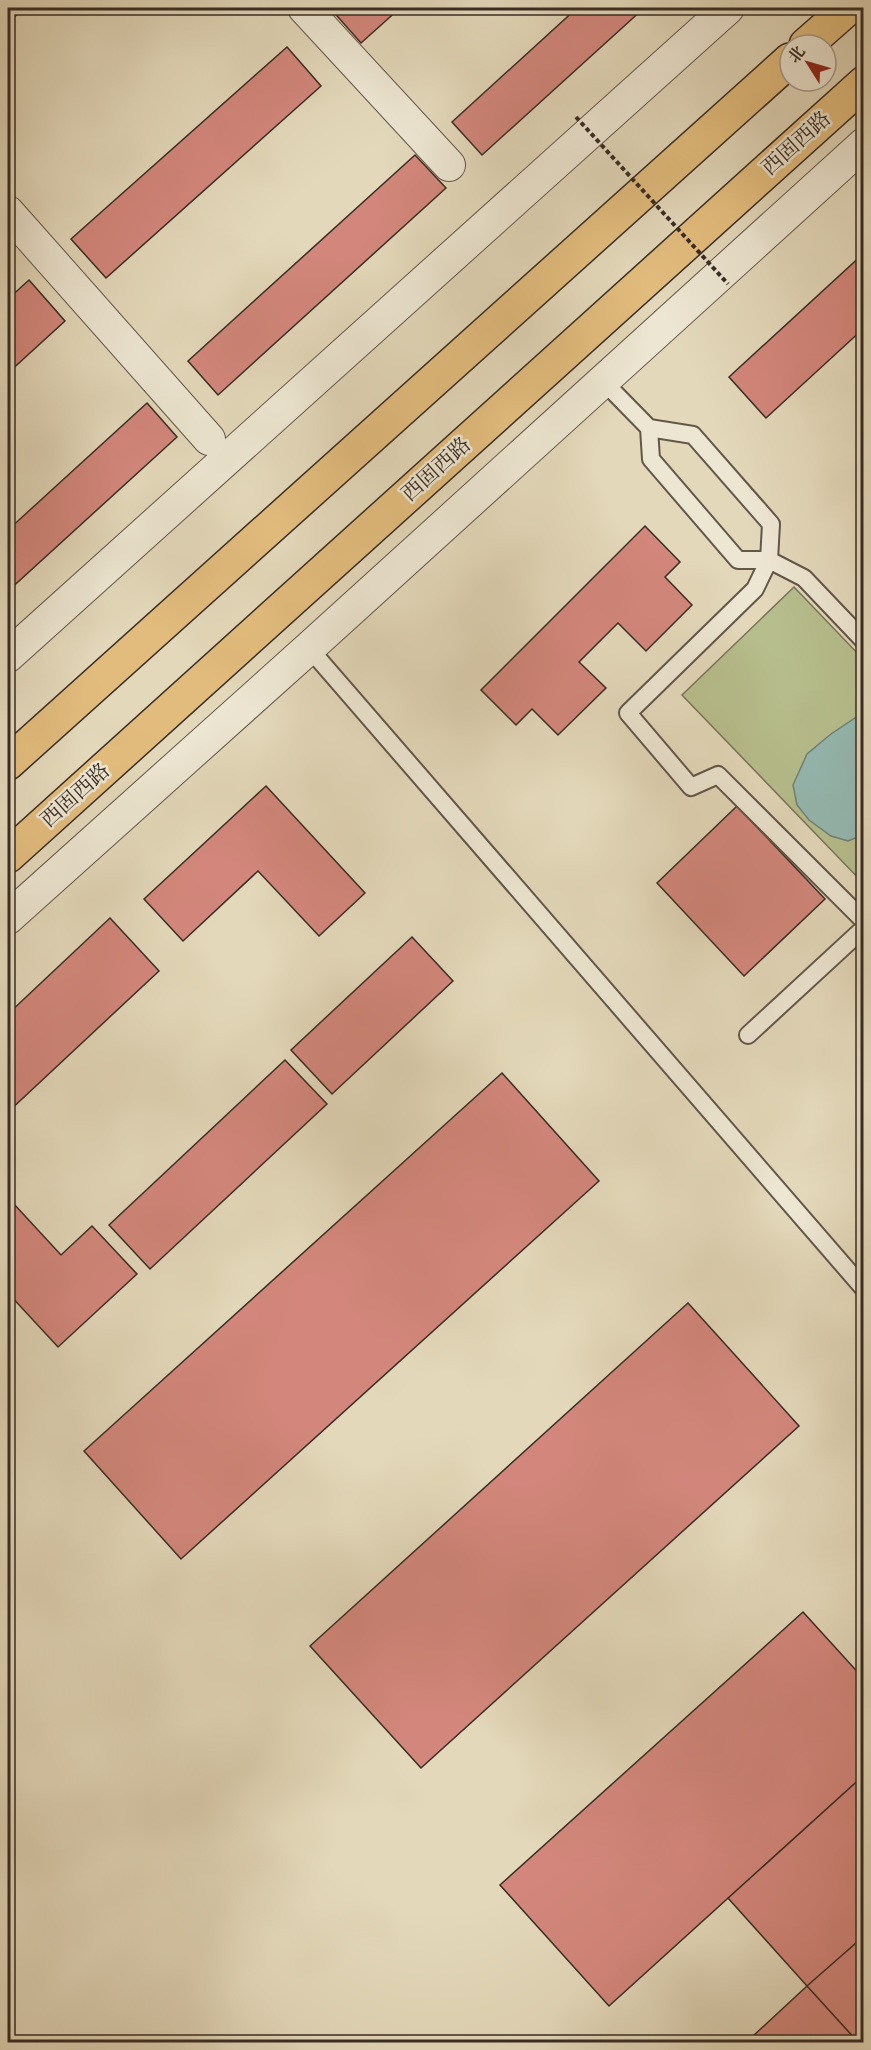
<svg xmlns="http://www.w3.org/2000/svg" width="871" height="2050" viewBox="0 0 871 2050" font-family="'Old Standard TT','Noto Serif SC',serif">
	<style>
		.green { fill: #b7be8d; stroke: #787558; stroke-width: 1.5 }
		.water { fill: #95b9b1; stroke: #708179; stroke-width: 1.5 }
		.building { fill: #d3877c; stroke: #382c24; stroke-width: 1.5 }
		.lines { fill: none; stroke-linecap: round; stroke-linejoin: round }
		.service-casing { stroke: #63574a; stroke-width: 20 }
		.minor-casing { stroke: #63574a; stroke-width: 34 }
		.primary-casing { stroke: #382c24; stroke-width: 36 }
		.service { stroke: #ede6d2; stroke-width: 16 }
		.minor { stroke: #ede6d2; stroke-width: 32 }
		.primary { stroke: #e2bc7d; stroke-width: 33 }
		.path-bridge { stroke: #382c24; stroke-width: 4; stroke-dasharray: 4.5 3; stroke-linecap: butt }
		.labels { text-anchor: middle; stroke-width: 5; stroke-linejoin: round; paint-order: stroke }
		.street-label { font-size: 21px; fill: #382c24; stroke: #ede6d2 }
	</style>
	<rect width="100%" height="100%" fill="#e3d8ba"/>
	<filter id="stains"><feTurbulence type="fractalNoise" baseFrequency=".00333" numOctaves="4"/><feColorMatrix values="0 0 0 0 .2 0 0 0 0 .09 0 0 0 0 .02 0 0 0 .5 -.17"/></filter>
	<radialGradient id="worn" r=".72"><stop offset=".6" stop-color="#630" stop-opacity="0"/><stop offset="1" stop-color="#630" stop-opacity=".3"/></radialGradient>
	<path class="green" d="M 794,587 L 863,659 L 863,883 L 682,695 Z"/>
	<path class="water" d="M 855,718 L 863,718 L 863,835 L 848,841 L 831,836 L 809,820 L 797,805 L 793,785 L 807,754 L 831,734 Z"/>
	<path class="building" d="M 8,8 L 24,8 L 8,23 Z
		M 330,8 L 400,8 L 361,43 Z
		M 577,8 L 644,8 L 482,155 L 452,122 Z
		M 287,47 L 321,86 L 106,278 L 71,239 Z
		M 415,155 L 446,188 L 218,395 L 188,361 Z
		M 864,253 L 864,328 L 766,418 L 729,377 Z
		M 29,280 L 65,321 L 8,373 L 8,299 Z
		M 147,403 L 177,437 L 8,591 L 8,530 Z
		M 645,526 L 680,562 L 665,577 L 692,605 L 646,651 L 618,623 L 579,662 L 606,688 L 558,735 L 532,709 L 516,725 L 481,690 Z
		M 266,786 L 365,893 L 319,936 L 258,871 L 183,941 L 144,899 Z
		M 737,806 L 825,899 L 744,976 L 657,883 Z
		M 110,918 L 159,971 L 8,1112 L 8,1014 Z
		M 412,937 L 453,981 L 332,1094 L 291,1050 Z
		M 285,1060 L 327,1104 L 150,1269 L 109,1225 Z
		M 502,1073 L 599,1181 L 181,1559 L 84,1451 Z
		M 13,1203 L 61,1255 L 92,1226 L 137,1274 L 58,1347 L 8,1293 L 8,1209 Z
		M 688,1303 L 799,1426 L 421,1768 L 310,1646 Z
		M 803,1612 L 864,1679 L 864,1775 L 609,2006 L 500,1885 Z
		M 864,1775 L 864,1936 L 807,1986 L 728,1898 Z
		M 864,1936 L 864,2042 L 858,2042 L 807,1986 Z
		M 807,1986 L 856,2040 L 853,2042 L 759,2042 L 753,2036 Z"/>
	<g class="lines">
		<defs>
			<path id="service" d="M 603,381 L 649,428 L 693,435 L 771,524 L 769,560 L 755,589 L 628,713 L 691,787 L 718,775 L 864,921
				M 649,428 L 651,459 L 738,560 L 769,560 L 804,578 L 864,641
				M 309,648 L 864,1289
				M 748,1035 L 864,928"/>
			<path id="minor" d="M 304,8 L 449,165
				M 8,212 L 209,439
				M 8,656 L 728,8
				M 8,918 L 309,648 L 864,144"/>
			<path id="primary" d="M 806,45 L 848,8
				M 8,763 L 790,60
				M 8,856 L 864,83"/>
		</defs>
		<use href="#service" class="service-casing"/>
		<use href="#minor" class="minor-casing"/>
		<use href="#primary" class="primary-casing"/>
		<use href="#service" class="service"/>
		<use href="#minor" class="minor"/>
		<use href="#primary" class="primary"/>
		<path class="path-bridge" d="M 576,117 L 728,284"/>
	</g>
	<g class="labels">
		<g class="street-label">
			<text transform="translate(796 143) rotate(-42)" y="7">西固西路</text>
			<text transform="translate(436 469) rotate(-42)" y="7">西固西路</text>
			<text transform="translate(75 795) rotate(-42)" y="7">西固西路</text>
		</g>
	</g>
	<rect width="871" height="2050" fill="none" stroke="#e3d8ba" stroke-width="30"/>
	<rect x="9" y="9" width="853" height="2032" fill="none" stroke="#382c24" stroke-width="3"/>
	<rect x="15" y="15" width="841" height="2020" fill="none" stroke="#382c24" stroke-width="1.5"/>
	<g transform="translate(808 63) rotate(307)"><circle r="28" fill="#ede6d2" stroke="#a59c8c" stroke-width="1.5"/>
	<path d="M0-4.5L10 22L0 15L-10 22Z" fill="#8f2418"/>
	<text y="-9" font-size="16" font-weight="bold" text-anchor="middle" fill="#382c24">北</text>
	</g>
	<rect width="100%" height="100%" filter="url(#stains)"/>
	<rect width="100%" height="100%" fill="url(#worn)"/>
</svg>
